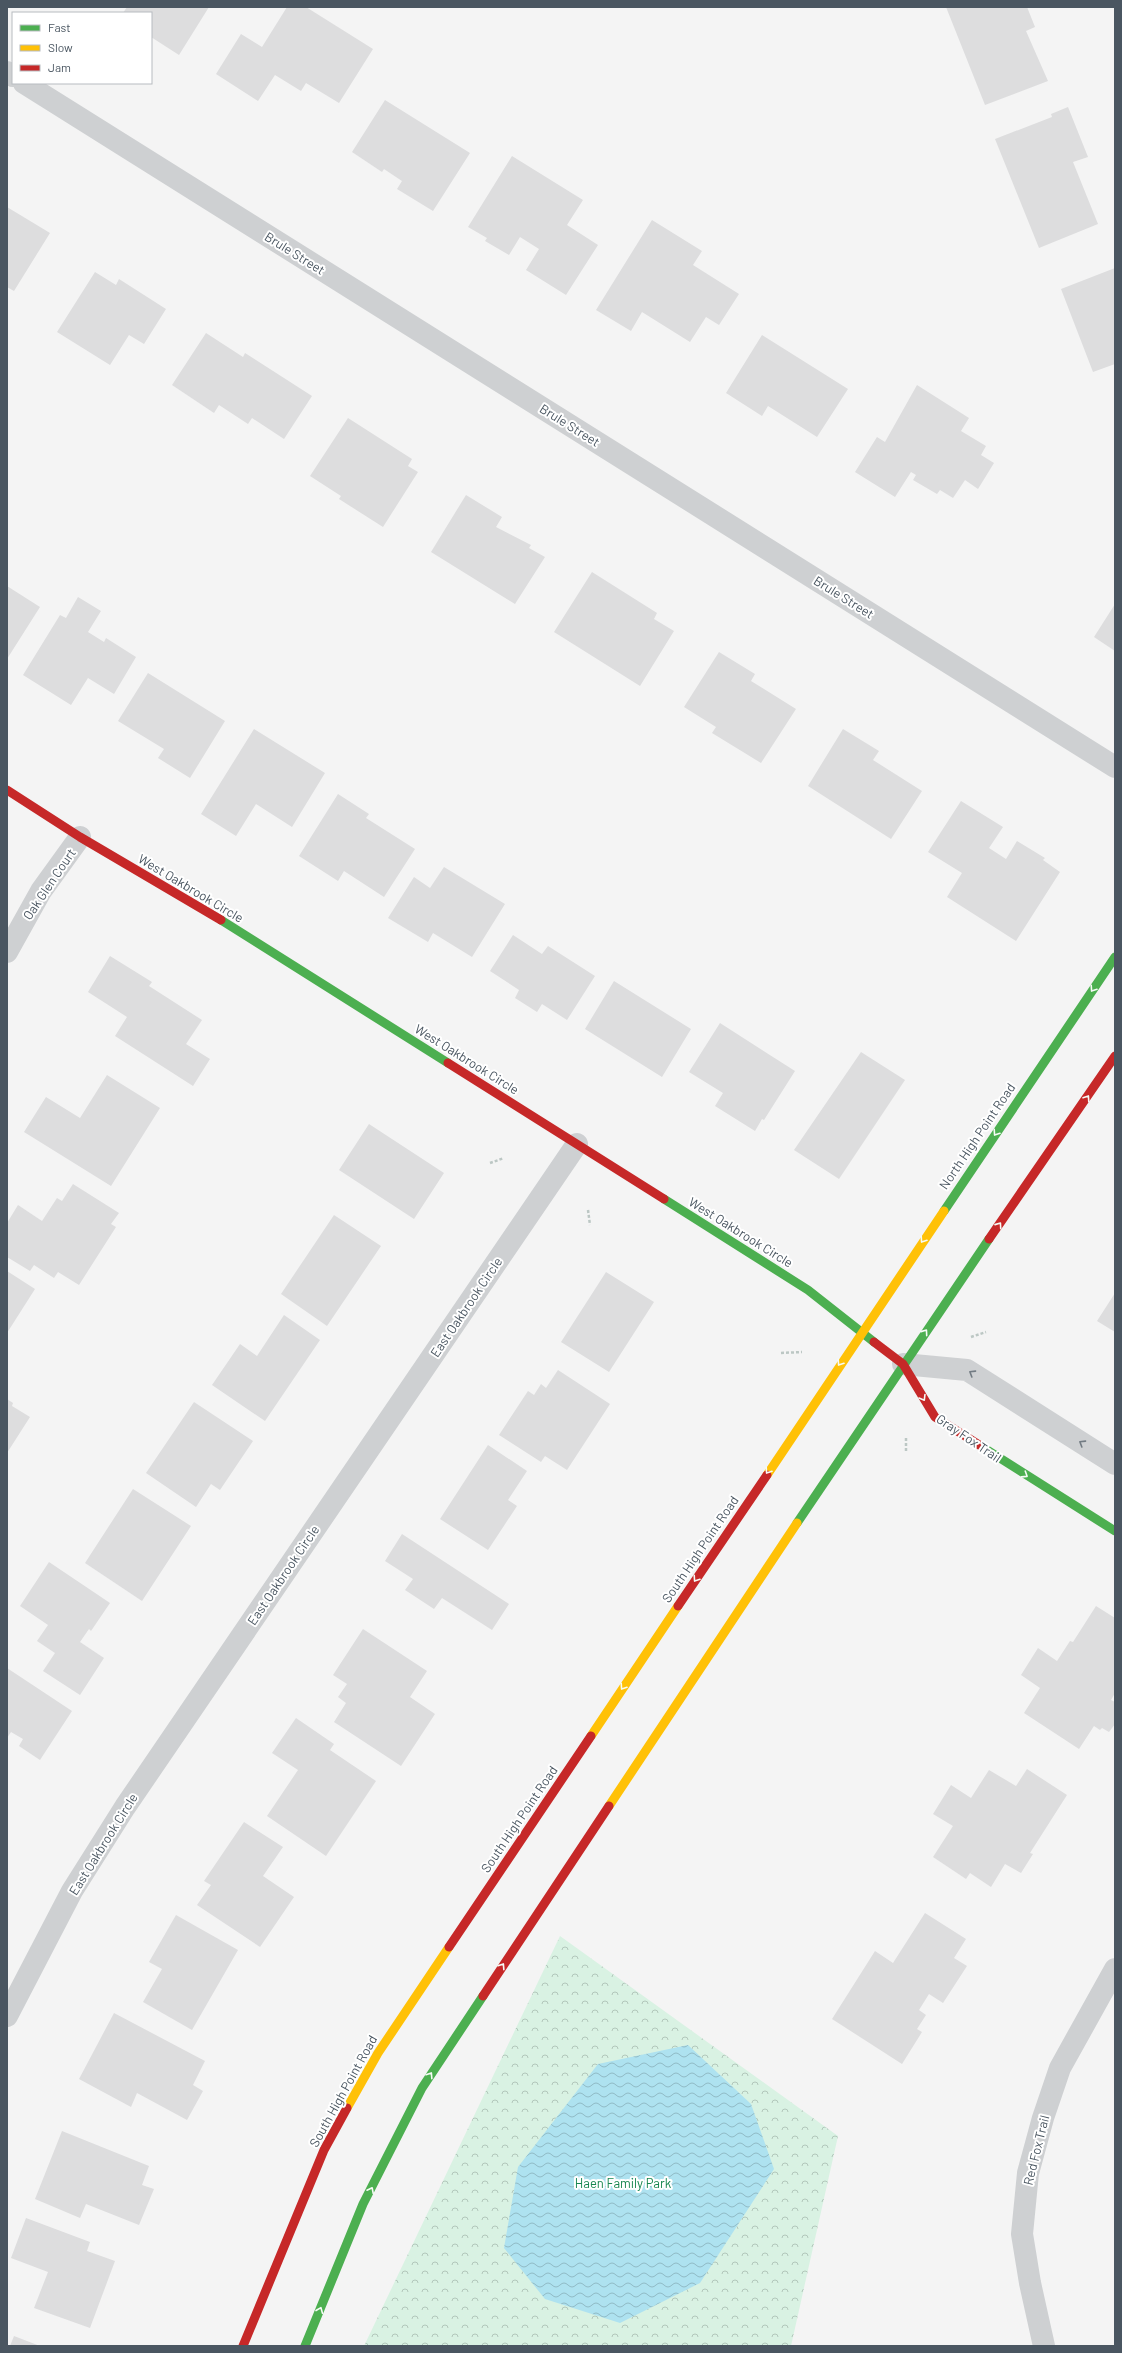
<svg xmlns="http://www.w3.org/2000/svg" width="1122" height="2353" viewBox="0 0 1122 2353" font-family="Barlow,sans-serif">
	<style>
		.park { fill: url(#park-crowns) }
		.water { fill: url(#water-waves) }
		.building { fill: #ddddde }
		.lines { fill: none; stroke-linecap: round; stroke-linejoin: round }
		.path { stroke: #bcc7c4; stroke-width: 2.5; stroke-dasharray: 3 2; stroke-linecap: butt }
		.street { stroke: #ced0d2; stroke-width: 22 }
		.fast { stroke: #4caf50; stroke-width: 9 }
		.slow { stroke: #ffc107; stroke-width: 9 }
		.jam { stroke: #c62828; stroke-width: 9 }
		.oneway { stroke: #f6fbf6 }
		.oneway2 { stroke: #727b83 }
		.labels { text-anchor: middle; stroke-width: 4; stroke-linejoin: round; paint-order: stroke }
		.street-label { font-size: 13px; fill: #4a5661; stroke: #fff }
		.park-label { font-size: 13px; fill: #17864f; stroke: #fff }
	</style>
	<defs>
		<pattern id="park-crowns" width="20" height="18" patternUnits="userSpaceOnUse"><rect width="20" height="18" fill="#d9f2e3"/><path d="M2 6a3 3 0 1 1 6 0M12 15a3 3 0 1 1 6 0" fill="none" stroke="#b2c7bb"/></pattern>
		<pattern id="water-waves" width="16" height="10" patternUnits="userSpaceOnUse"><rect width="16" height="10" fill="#aee2f0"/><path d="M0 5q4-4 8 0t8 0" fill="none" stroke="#90bac6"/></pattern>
	</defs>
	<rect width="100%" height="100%" fill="#f4f4f4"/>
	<path class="park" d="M 560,1936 L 838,2136 L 791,2346 L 364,2346 Z"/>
	<path class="water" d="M 688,2045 L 751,2104 L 774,2169 L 700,2283 L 620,2323 L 545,2299 L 504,2248 L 518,2167 L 598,2064 Z"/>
	<path class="building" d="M 127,7 L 209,7 L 179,55 L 151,37 L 151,13 L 123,13 Z
		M 287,7 L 306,7 L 373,49 L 339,103 L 306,83 L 301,91 L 275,75 L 258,101 L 216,74 L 241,34 L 262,47 Z
		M 946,7 L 1027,7 L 1035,27 L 1026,31 L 1048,81 L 985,105 Z
		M 385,100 L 470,153 L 433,211 L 397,189 L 402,181 L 384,169 L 382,172 L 352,152 Z
		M 1068,107 L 1088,157 L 1073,162 L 1098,224 L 1039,248 L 995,139 L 1052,117 L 1051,114 Z
		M 512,156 L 583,200 L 567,225 L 598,245 L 566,295 L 526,270 L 539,249 L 520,237 L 509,255 L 485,241 L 487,238 L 468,227 Z
		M 7,207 L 50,233 L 14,291 L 7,287 Z
		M 652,220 L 702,251 L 693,265 L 739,294 L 719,325 L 706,317 L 690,342 L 642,312 L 631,331 L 596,310 Z
		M 1115,268 L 1115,364 L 1093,372 L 1061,289 Z
		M 95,272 L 116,285 L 119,279 L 166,309 L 144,344 L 129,335 L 110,365 L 57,332 Z
		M 206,333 L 243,357 L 245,353 L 312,396 L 284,439 L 252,418 L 248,424 L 219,405 L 214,413 L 172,385 Z
		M 762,335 L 848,389 L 817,437 L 768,406 L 762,416 L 726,393 Z
		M 917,385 L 969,418 L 961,431 L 986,446 L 981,455 L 994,463 L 978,489 L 965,480 L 953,498 L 940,490 L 937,494 L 913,480 L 916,475 L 911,472 L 895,497 L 855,472 L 877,437 L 885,442 Z
		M 348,418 L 412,459 L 408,466 L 418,472 L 383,527 L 339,499 L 341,496 L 310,476 Z
		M 466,495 L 502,517 L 496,527 L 531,545 L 529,548 L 545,557 L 515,604 L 431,552 Z
		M 592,572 L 657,613 L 654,619 L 674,631 L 640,686 L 554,632 Z
		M 7,586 L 40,607 L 7,659 Z
		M 78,597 L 101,611 L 88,632 L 104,642 L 106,638 L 136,657 L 114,694 L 88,678 L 71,705 L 23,675 L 60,615 L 66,618 Z
		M 1115,604 L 1115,651 L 1094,637 Z
		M 719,652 L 755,674 L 751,681 L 796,709 L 761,763 L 712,733 L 716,727 L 684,707 Z
		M 148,673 L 225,721 L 190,778 L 158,758 L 164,749 L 118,721 Z
		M 254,729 L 325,773 L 292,827 L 256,804 L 236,836 L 201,814 Z
		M 843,729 L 879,751 L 873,760 L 922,791 L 891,839 L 808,786 Z
		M 338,794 L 369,814 L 366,818 L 415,849 L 384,897 L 344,871 L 338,881 L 299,856 Z
		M 961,801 L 1003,827 L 989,848 L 1006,859 L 1017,841 L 1045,858 L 1043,860 L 1060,872 L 1016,941 L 947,897 L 962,873 L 928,852 Z
		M 444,867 L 505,904 L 472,957 L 433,933 L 428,942 L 388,918 L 414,877 L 430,888 Z
		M 513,935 L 542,954 L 548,946 L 595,976 L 567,1020 L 542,1004 L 537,1012 L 515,998 L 519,990 L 490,971 Z
		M 110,956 L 152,982 L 149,986 L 202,1020 L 186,1044 L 210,1059 L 193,1086 L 115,1036 L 127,1017 L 88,992 Z
		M 614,981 L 691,1029 L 662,1077 L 585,1029 Z
		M 720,1023 L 795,1071 L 764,1120 L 762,1119 L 755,1131 L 715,1106 L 723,1093 L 689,1072 Z
		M 861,1052 L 905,1080 L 839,1179 L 794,1150 Z
		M 107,1075 L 160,1108 L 111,1186 L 24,1132 L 46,1097 L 80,1118 Z
		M 369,1124 L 444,1173 L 414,1219 L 339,1170 Z
		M 73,1184 L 119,1213 L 111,1224 L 116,1227 L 79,1285 L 58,1272 L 54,1278 L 34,1265 L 30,1271 L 7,1257 L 7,1223 L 18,1205 L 42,1221 L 57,1198 L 62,1201 Z
		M 334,1215 L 381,1246 L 327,1326 L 281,1294 Z
		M 7,1271 L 35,1289 L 7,1333 Z
		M 606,1272 L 654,1302 L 609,1372 L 561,1342 Z
		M 1115,1293 L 1115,1332 L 1097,1321 Z
		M 284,1315 L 320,1340 L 265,1421 L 212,1385 L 240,1344 L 257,1356 Z
		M 558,1370 L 610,1404 L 567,1470 L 545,1456 L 541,1462 L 499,1435 L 528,1391 L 534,1395 L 541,1384 L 546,1388 Z
		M 7,1399 L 13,1403 L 12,1406 L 30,1417 L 7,1453 Z
		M 194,1402 L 253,1441 L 220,1490 L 211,1484 L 196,1507 L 146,1473 Z
		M 488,1445 L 527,1471 L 508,1500 L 517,1506 L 488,1550 L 440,1519 Z
		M 133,1489 L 191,1526 L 142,1601 L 85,1563 Z
		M 402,1534 L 509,1604 L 492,1630 L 442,1598 L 434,1609 L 405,1590 L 413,1579 L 385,1561 Z
		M 49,1562 L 110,1603 L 91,1631 L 89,1629 L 80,1642 L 104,1658 L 80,1695 L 43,1671 L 55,1653 L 37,1641 L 48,1625 L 20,1606 Z
		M 1096,1606 L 1115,1618 L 1115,1693 L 1111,1700 L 1115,1702 L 1115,1724 L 1109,1732 L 1102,1728 L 1100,1730 L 1094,1726 L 1079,1749 L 1024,1713 L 1040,1688 L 1021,1675 L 1038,1648 L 1057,1661 L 1070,1641 L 1073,1642 Z
		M 363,1629 L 427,1671 L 410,1697 L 435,1714 L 401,1766 L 334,1722 L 346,1703 L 338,1697 L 347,1684 L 333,1675 Z
		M 7,1668 L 72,1711 L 40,1760 L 19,1746 L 23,1739 L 11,1732 L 7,1738 Z
		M 296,1718 L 334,1744 L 330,1750 L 376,1781 L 326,1856 L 267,1816 L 298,1770 L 272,1753 Z
		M 1027,1769 L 1067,1795 L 1030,1853 L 1033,1854 L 1021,1873 L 1005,1864 L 991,1887 L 970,1873 L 966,1879 L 933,1857 L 953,1826 L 933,1814 L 951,1785 L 971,1798 L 989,1770 L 1016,1786 Z
		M 244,1822 L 283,1847 L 263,1876 L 294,1897 L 260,1947 L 197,1905 L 211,1885 L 204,1881 Z
		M 925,1913 L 966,1939 L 954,1958 L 967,1966 L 943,2003 L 929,1994 L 919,2010 L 926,2015 L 917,2029 L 922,2032 L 902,2064 L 832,2019 L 875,1951 L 893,1963 Z
		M 176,1915 L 238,1950 L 192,2030 L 143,2002 L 162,1969 L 149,1962 Z
		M 114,2013 L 205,2061 L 193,2085 L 203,2091 L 187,2120 L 137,2093 L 131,2107 L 79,2079 Z
		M 62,2131 L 149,2166 L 142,2185 L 154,2189 L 139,2225 L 86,2204 L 80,2218 L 35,2199 Z
		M 26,2218 L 90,2242 L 87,2251 L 115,2261 L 90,2328 L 34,2308 L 48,2272 L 11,2258 Z
		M 14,2336 L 40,2346 L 10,2346 Z"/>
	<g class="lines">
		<path class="path" d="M 490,1163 L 504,1158
			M 588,1210 L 590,1225
			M 971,1337 L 986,1332
			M 781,1353 L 802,1352
			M 906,1438 L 906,1452"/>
		<path class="street" d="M 7,72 L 13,76
			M 24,83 L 1115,767
			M 7,952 L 41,891 L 80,837
			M 903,1364 L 967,1370 L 1115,1464
			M 7,2016 L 72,1891 L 125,1807 L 577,1144
			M 1044,2346 L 1030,2283 L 1022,2234 L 1028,2173 L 1043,2118 L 1060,2068 L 1115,1969"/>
		<path class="fast" d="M 221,920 L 448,1063
			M 664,1199 L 808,1290 L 874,1342
			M 944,1211 L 1115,957
			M 984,1448 L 1115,1531
			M 797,1523 L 989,1239
			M 305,2346 L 363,2204 L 422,2088 L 483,1996"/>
		<path class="slow" d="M 767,1475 L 944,1211
			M 591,1736 L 678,1606
			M 609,1806 L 797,1523
			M 347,2108 L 378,2053 L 449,1947"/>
		<path class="jam" d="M 7,790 L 80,837 L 221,920
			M 448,1063 L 664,1199
			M 989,1239 L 1115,1056
			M 874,1342 L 903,1364 L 935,1417 L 984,1448
			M 678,1606 L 767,1475
			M 449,1947 L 591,1736
			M 483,1996 L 609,1806
			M 243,2346 L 324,2150 L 347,2108"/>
	</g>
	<defs><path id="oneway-chevron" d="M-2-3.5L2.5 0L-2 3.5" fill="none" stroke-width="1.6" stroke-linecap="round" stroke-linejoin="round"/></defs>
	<g class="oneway">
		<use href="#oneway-chevron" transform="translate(1093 989) rotate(124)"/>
		<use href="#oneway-chevron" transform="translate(1087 1098) rotate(-56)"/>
		<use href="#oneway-chevron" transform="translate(996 1133) rotate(124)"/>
		<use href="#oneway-chevron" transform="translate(999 1225) rotate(-55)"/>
		<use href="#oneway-chevron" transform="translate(923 1240) rotate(124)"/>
		<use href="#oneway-chevron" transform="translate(925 1332) rotate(-55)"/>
		<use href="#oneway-chevron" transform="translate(840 1363) rotate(124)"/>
		<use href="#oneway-chevron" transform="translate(923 1398) rotate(59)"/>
		<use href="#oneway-chevron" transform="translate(768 1471) rotate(124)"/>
		<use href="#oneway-chevron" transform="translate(1025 1475) rotate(33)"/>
		<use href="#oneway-chevron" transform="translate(696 1579) rotate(124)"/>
		<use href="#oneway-chevron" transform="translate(623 1687) rotate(124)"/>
		<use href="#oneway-chevron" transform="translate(502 1966) rotate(-57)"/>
		<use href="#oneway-chevron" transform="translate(430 2075) rotate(-57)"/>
		<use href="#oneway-chevron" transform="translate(371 2190) rotate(-63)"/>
		<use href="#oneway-chevron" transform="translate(320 2310) rotate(-68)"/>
	</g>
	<g class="oneway2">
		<use href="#oneway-chevron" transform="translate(972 1373) rotate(-148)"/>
		<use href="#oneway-chevron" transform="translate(1082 1443) rotate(-148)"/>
	</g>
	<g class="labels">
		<g class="street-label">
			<text transform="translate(295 253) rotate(32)" y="5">Brule Street</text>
			<text transform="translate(570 425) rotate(32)" y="5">Brule Street</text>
			<text transform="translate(844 597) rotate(32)" y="5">Brule Street</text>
			<text transform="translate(49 884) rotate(-56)" y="5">Oak Glen Court</text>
			<text transform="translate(191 888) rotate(31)" y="5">West Oakbrook Circle</text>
			<text transform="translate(467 1059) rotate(32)" y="5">West Oakbrook Circle</text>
			<text transform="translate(977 1136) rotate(-56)" y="5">North High Point Road</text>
			<text transform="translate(741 1232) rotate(32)" y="5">West Oakbrook Circle</text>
			<text transform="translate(466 1307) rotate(-56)" y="5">East Oakbrook Circle</text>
			<text transform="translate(969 1438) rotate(34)" y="5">Gray Fox Trail</text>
			<text transform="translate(700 1549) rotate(-56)" y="5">South High Point Road</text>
			<text transform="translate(283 1575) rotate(-56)" y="5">East Oakbrook Circle</text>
			<text transform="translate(519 1819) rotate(-56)" y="5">South High Point Road</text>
			<text transform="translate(103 1844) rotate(-58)" y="5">East Oakbrook Circle</text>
			<text transform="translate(343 2091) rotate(-61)" y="5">South High Point Road</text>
			<text transform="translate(1036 2150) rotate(-76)" y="5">Red Fox Trail</text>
		</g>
		<g class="park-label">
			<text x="623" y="2188">Haen Family Park</text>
		</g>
	</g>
	<rect width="1122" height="2353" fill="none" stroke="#4a5661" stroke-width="16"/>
	<rect x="12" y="12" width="140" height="72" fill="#ffffff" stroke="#b7bbc0"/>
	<rect x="20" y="25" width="20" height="6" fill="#4caf50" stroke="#b7bbc0"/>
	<text x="48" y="32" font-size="12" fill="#4a5661">Fast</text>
	<rect x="20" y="45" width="20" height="6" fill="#ffc107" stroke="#b7bbc0"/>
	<text x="48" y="52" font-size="12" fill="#4a5661">Slow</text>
	<rect x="20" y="65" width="20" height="6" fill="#c62828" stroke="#b7bbc0"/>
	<text x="48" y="72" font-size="12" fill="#4a5661">Jam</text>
</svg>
